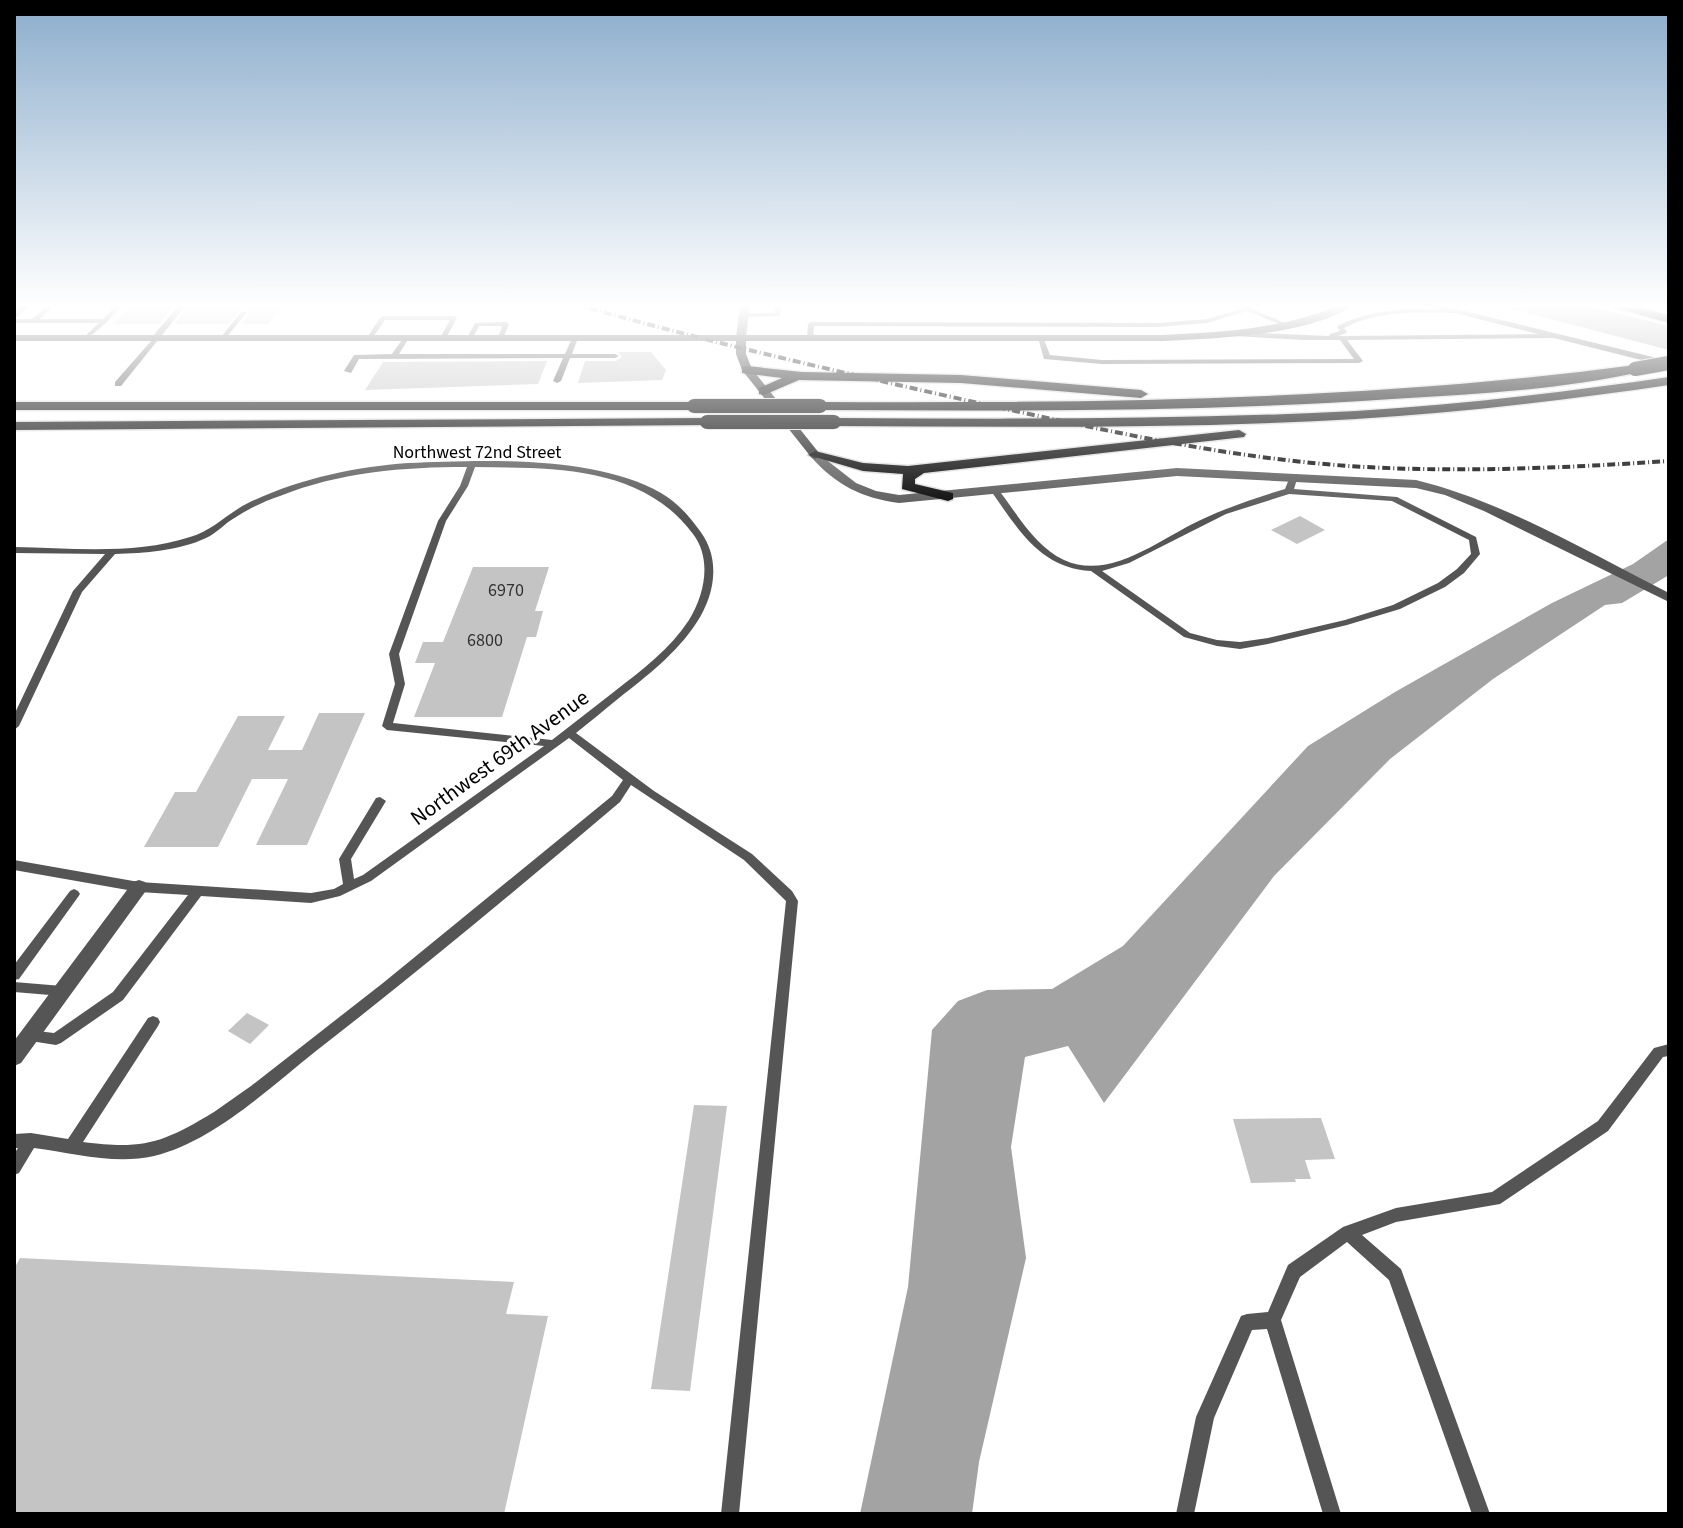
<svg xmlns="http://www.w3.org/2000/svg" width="1683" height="1528" viewBox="0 0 1683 1528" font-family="'Source Sans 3',sans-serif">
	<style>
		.water { fill: #a3a3a3 }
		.building { fill: #c4c4c4 }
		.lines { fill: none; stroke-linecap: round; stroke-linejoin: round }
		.primary-casing { stroke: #dbdbdb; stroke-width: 3 }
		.trunk-casing { stroke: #dbdbdb; stroke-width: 3 }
		.service { fill: #555; fill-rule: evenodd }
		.minor { fill: #555; fill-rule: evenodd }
		.tertiary { fill: #555; fill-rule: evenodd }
		.secondary { fill: #222; fill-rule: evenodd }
		.primary { fill: #000; fill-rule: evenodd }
		.trunk { fill: #000; fill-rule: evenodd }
		.rail { stroke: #000; stroke-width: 4; stroke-dasharray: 8 3 1 3; stroke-linecap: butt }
		.primary-bridge-casing { stroke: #dbdbdb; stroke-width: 16; stroke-linecap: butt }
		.primary-bridge { stroke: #000; stroke-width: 14 }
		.labels { text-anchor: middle; stroke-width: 6; stroke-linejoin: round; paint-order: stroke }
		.far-street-label { font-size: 18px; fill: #000; stroke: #fff }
		.number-label { font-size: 18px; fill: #313131 }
		.street-label { font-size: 22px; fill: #000; stroke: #fff }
	</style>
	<rect width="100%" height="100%" fill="#fff"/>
	<path class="water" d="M 1493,304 L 1581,304 L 1669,326 L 1669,350 Z
		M 1669,539 L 1669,575 L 1622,603 L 1605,605 L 1493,679 L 1390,759 L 1274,876 L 1104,1103 L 1068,1046 L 1025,1057 L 1011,1147 L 1026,1258 L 979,1462 L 972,1514 L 860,1514 L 908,1287 L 932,1030 L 958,1001 L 987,990 L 1052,989 L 1123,946 L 1308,746 L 1395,692 L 1552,603 L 1633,564 Z"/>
	<path class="building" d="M 133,304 L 176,304 L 159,324 L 113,324 Z
		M 190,304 L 283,304 L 268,324 L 242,324 L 250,312 L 243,308 L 228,324 L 175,324 Z
		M 618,352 L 651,352 L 666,370 L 662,380 L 578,383 L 585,361 L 616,361 L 622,357 Z
		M 547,361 L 538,384 L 365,390 L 383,362 Z
		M 1300,516 L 1325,530 L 1297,544 L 1271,530 Z
		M 473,567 L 549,567 L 535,611 L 543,611 L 536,637 L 527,637 L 502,717 L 414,717 L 435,663 L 415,663 L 423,642 L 443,642 Z
		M 319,713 L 365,713 L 307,845 L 256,845 L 288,779 L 252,779 L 218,847 L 144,847 L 175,792 L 196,792 L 238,716 L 285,716 L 268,750 L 302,750 Z
		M 247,1013 L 269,1025 L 250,1044 L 228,1031 Z
		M 694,1105 L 727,1106 L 690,1391 L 651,1389 Z
		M 1321,1118 L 1335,1159 L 1305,1160 L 1311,1179 L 1295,1179 L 1296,1182 L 1251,1183 L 1233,1119 Z
		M 20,1258 L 514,1282 L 506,1314 L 548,1316 L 504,1514 L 14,1514 L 14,1269 Z"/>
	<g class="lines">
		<defs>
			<path id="primary" d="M 1635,365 L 1642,369 L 1640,372 C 1560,390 1473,394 1392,399 C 1201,412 1011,411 820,410 L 813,406 L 820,402 C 1093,403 1364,401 1635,365 Z
				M 747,366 L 802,372 L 961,375 L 1141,390 L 1148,394 L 1141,398 L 961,383 L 799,380 L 764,395 L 759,394 L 759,388 L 782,378 L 742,373 L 742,367 Z
				M 1669,377 L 1669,385 C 1565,400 1461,413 1356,419 C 1182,429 1008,427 834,426 L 827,422 L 834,418 C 1008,419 1182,420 1356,411 C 1461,405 1565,392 1669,377 Z
				M 14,402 L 694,402 L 701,406 L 694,410 L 14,410 Z
				M 707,418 L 712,419 L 712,425 L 14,430 L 14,422 Z
				M 1239,430 L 1246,434 L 1244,437 L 924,473 L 915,479 L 915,484 L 953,493 L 953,499 L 948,501 L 902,489 L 903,474 L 863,471 L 808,455 L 815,451 L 863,463 L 908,466 Z"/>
			<path id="trunk" d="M 1600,304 L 1624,304 L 1669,315 L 1669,323 Z"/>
		</defs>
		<use href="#primary" class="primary-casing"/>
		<use href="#trunk" class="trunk-casing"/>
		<path class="service" d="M 49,304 L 56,304 L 40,319 L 103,319 L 117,304 L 124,304 L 107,322 L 86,340 L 84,339 L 84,337 L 99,323 L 14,323 L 14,319 L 32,319 Z
			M 180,304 L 187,304 L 121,386 L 115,386 L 115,382 L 152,340 L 152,337 Z
			M 775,304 L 781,304 L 780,316 L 744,317 L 741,315 L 744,313 L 775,313 Z
			M 1232,304 L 1241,304 L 1294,327 L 1289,328 L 1247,311 L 1207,323 L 1157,327 L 814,326 L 813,338 L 810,340 L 807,338 L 808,324 L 811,322 L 1157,323 L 1207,319 L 1241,309 Z
			M 1410,309 L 1453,309 L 1456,311 L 1453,313 C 1416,313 1378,310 1344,328 L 1347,332 L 1346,333 L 1338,336 L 1558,334 L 1561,336 L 1558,338 L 1347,340 L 1363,361 L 1359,363 L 1102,364 L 1044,359 L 1038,338 L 1043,337 L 1050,355 L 1102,360 L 1354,359 L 1340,340 L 1304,340 L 1235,336 L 1232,334 L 1235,332 L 1329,336 L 1330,334 L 1340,331 L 1337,327 L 1338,326 C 1361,314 1384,310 1410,309 Z
			M 242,311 L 247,312 L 225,339 L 221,339 L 221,337 Z
			M 383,316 L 454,316 L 457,318 L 446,338 L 443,340 L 440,338 L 450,320 L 385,320 L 371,340 L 367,340 L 366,339 L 380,318 Z
			M 506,322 L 509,324 L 503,339 L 498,338 L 502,326 L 479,326 L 472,339 L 467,338 L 475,323 Z
			M 406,336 L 409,338 L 399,354 L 565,354 L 572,338 L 575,336 L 578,338 L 572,354 L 615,354 L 619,356 L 615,358 L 570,358 L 561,381 L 557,383 L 553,381 L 563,358 L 359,359 L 351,373 L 344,371 L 354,355 L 392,354 L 404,337 Z
			M 408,463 C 483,460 595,455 661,493 C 677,502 689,516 700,531 C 721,559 715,594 697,622 C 677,653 647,676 619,698 C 604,710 590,722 576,733 L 654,791 L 752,854 L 792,891 L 798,901 L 739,1514 L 721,1514 L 786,901 L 744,860 L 631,785 L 620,802 C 520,887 419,971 316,1051 C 268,1089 214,1141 154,1156 C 115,1165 73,1153 34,1148 L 19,1173 L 14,1175 L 14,1154 L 18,1148 L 14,1148 L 14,1134 L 31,1133 L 68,1139 L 148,1018 L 153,1016 L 158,1018 L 160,1022 L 158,1026 L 83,1142 C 143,1150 163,1143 214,1112 L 251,1086 L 383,983 L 612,796 L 623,780 L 569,738 L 371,881 L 340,896 L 311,903 L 201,896 L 123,1000 L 61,1043 L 56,1045 L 24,1040 L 22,1036 L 24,1032 L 29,1030 L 54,1033 L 113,992 L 188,895 L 139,892 L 14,870 L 14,860 L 139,882 L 311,893 L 334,889 L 343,884 L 339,859 L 376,798 L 380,797 L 386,801 L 351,859 L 354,879 L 363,875 L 544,746 L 387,730 L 382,726 L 395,684 L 389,654 L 438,521 L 460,486 L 467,467 C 403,467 340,472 280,496 C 265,501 250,508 236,517 C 225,523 217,533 206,538 C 178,551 145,553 115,554 L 82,592 L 19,726 L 14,730 L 14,715 L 73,591 L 105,554 L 14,553 L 14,547 C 72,548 135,555 190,537 C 212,531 228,513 248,503 C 298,479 354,467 408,463 ZM 475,467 C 553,468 642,465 693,534 C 712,559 705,594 689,620 C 670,649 642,670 615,691 C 594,707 573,724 552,740 L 393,723 L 405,684 L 399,654 L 446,521 L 468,486 Z
			M 1291,474 L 1297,474 L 1298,476 L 1294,489 L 1397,497 L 1476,537 L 1480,554 L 1464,573 L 1445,587 L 1400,609 L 1347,625 L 1268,644 L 1240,649 L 1217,646 L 1184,637 L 1091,571 C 1040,568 1018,529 991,491 L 995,488 L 998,489 C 1017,514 1035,546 1064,560 C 1112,582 1163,536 1205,518 C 1231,506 1258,497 1285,489 ZM 1289,494 L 1392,501 L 1469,540 L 1471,554 L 1457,569 L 1438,583 L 1393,605 L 1345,620 L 1268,638 L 1240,642 L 1217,640 L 1190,633 L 1102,571 L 1129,563 L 1226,514 Z
			M 74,889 L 78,891 L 80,894 L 78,897 L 19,979 L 14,980 L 14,965 L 70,891 Z
			M 14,982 L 62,986 L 67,987 L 69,991 L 67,995 L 62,996 L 14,992 Z
			M 1669,1044 L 1669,1056 L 1663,1057 L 1608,1131 L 1500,1204 L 1396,1222 L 1362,1235 L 1401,1269 L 1490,1514 L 1472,1514 L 1389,1280 L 1347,1242 L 1300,1277 L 1281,1320 L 1341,1514 L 1323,1514 L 1267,1329 L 1252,1330 L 1214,1418 L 1194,1514 L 1176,1514 L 1196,1417 L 1241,1316 L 1247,1314 L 1268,1312 L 1288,1265 L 1343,1227 L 1396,1208 L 1492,1192 L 1598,1121 L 1654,1048 Z"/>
		<path class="minor" d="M 740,304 L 750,304 L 746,338 L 741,341 L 736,338 Z
			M 815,451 L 856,483 L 876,491 L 899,495 L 1177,468 L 1416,480 C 1505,502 1587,552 1669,593 L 1669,602 L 1484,511 L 1445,495 L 1416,488 L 1177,476 L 899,503 C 862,498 836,485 811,457 L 809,455 Z
			M 139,880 L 145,882 L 148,887 L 145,892 L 21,1063 L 14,1066 L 14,1041 L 133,882 Z"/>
		<path class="tertiary" d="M 1419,304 L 1436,304 L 1669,361 L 1669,367 Z"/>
		<path class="secondary" d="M 21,304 L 32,304 L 14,319 L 14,311 Z
			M 1342,304 L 1355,304 C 1310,336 1217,338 1162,341 L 746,341 L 746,354 L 752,369 L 819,453 L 821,455 L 815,459 L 811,457 L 742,370 L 736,354 L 736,341 L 14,341 L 14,335 L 1162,335 C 1224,332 1284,329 1342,304 Z"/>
		<use href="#primary" class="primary"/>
		<use href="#trunk" class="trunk"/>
		<path class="rail" d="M 575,304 C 707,342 840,372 974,402 C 1098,429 1222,457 1349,466 C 1456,473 1563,468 1669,461"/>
		<defs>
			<path id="primary-bridge" d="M 1635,369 L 1669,363
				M 694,406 L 820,406
				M 707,422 L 834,422"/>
		</defs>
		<use href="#primary-bridge" class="primary-bridge-casing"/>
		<use href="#primary-bridge" class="primary-bridge"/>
	</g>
	<linearGradient id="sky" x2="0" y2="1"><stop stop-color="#8cadcc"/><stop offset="0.59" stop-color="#fff"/><stop offset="1" stop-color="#fff" stop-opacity="0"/></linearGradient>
	<rect width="1683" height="518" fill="url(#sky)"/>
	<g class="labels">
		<g class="far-street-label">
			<text x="477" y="458">Northwest 72nd Street</text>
		</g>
		<g class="number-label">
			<text x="506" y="596">6970</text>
			<text x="485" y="646">6800</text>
		</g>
		<g class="street-label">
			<text transform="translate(499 757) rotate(-36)" y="8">Northwest 69th Avenue</text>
		</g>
	</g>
	<rect width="1683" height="1528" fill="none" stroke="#000000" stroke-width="32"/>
</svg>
